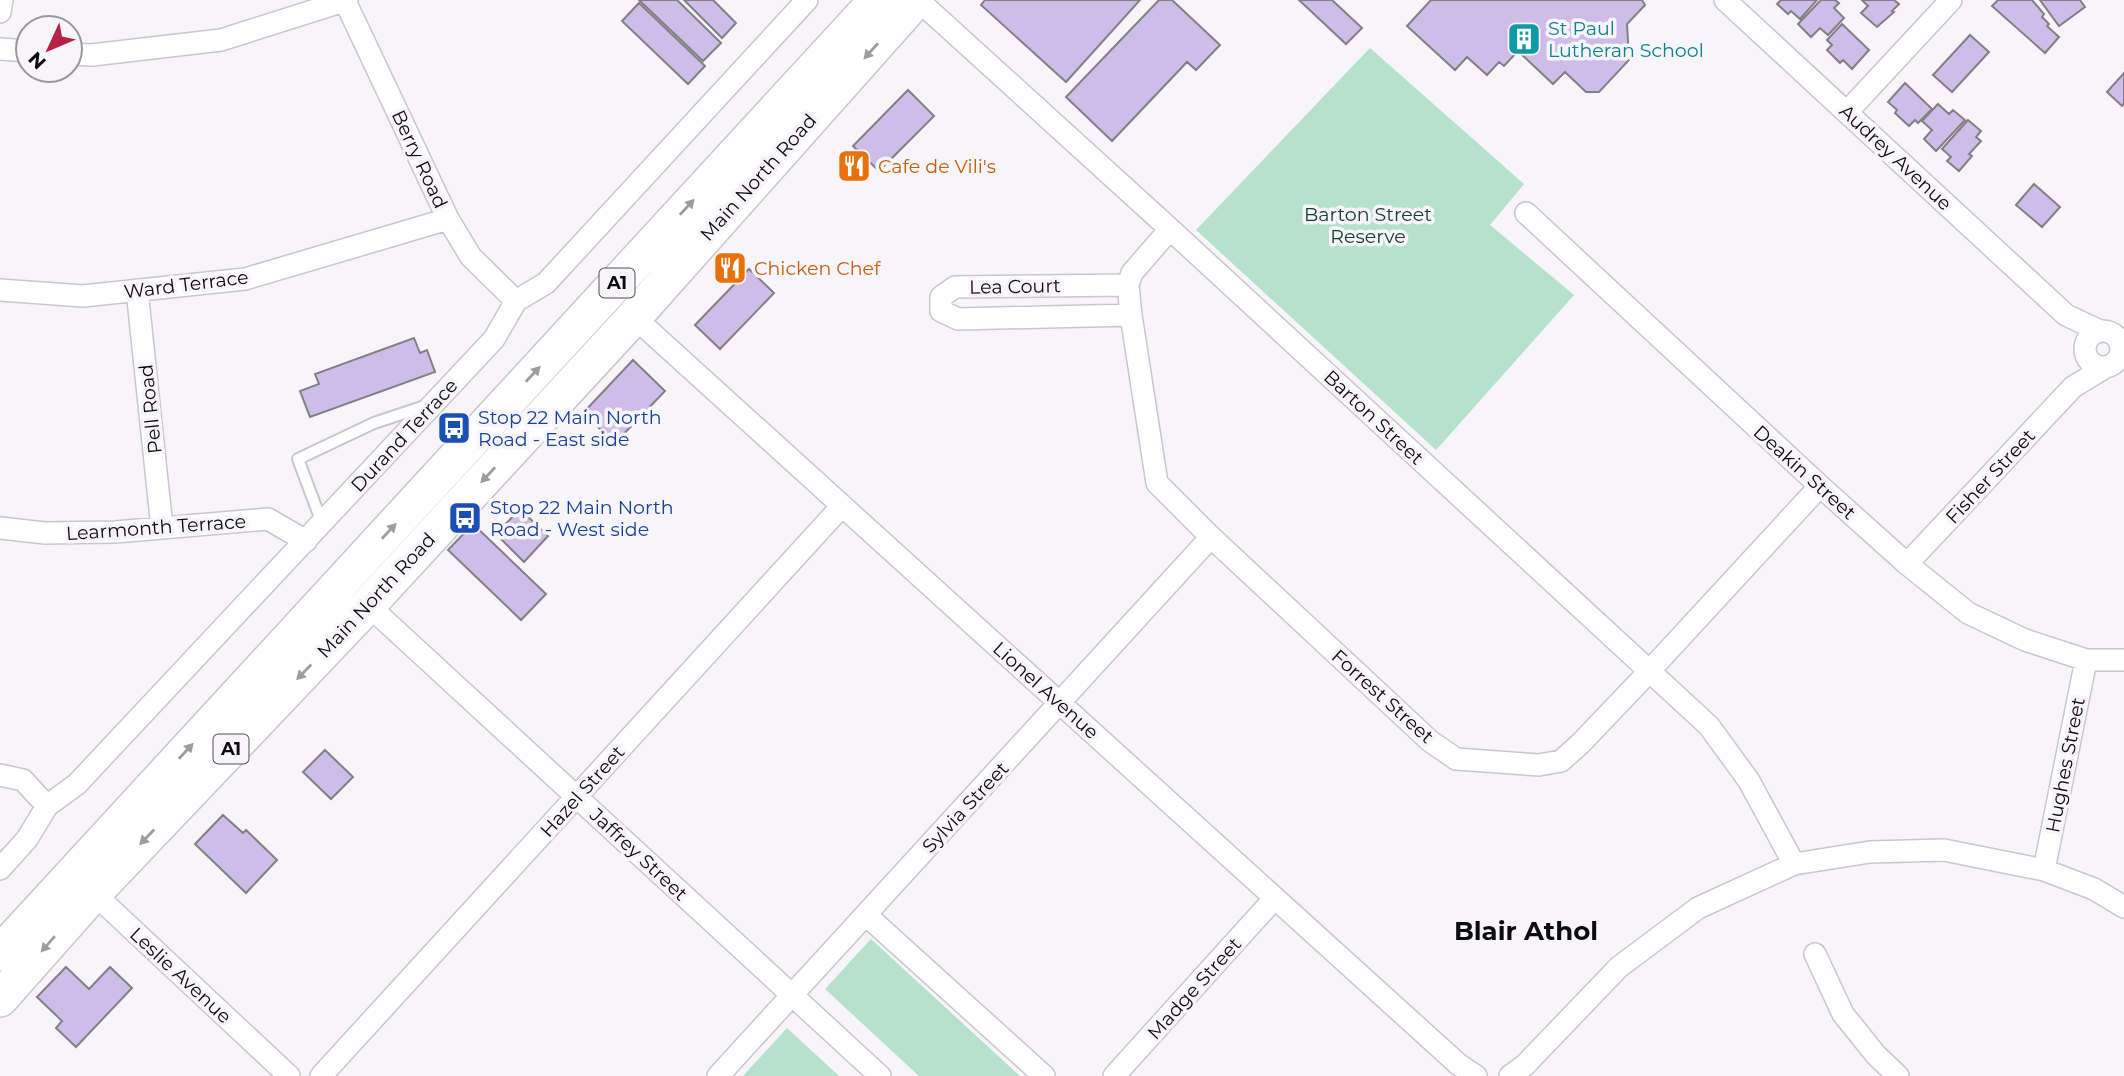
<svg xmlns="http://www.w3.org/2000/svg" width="2124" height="1076" viewBox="0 0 2124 1076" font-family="Montserrat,sans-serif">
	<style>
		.green { fill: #b6e1cc }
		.building { fill: #cebde9; stroke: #828085; stroke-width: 2 }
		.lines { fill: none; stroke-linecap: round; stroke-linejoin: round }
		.service-casing { stroke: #c9c7cd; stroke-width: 14 }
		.minor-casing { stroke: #c9c7cd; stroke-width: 24 }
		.trunk-casing { stroke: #c9c7cd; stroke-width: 38 }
		.service { stroke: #fff; stroke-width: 10 }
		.minor { stroke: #fff; stroke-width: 21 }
		.trunk { stroke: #fff; stroke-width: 35 }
		.oneway { fill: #9e9d9e }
		.labels { text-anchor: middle; stroke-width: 7; stroke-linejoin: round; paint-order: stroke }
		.shield { fill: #f7f4fa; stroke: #525154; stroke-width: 2 }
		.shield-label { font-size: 18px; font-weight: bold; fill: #0c0b0d }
		.culture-label { font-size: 19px; fill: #0d838f; stroke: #f7f4fa; text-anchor: start }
		.street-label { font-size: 19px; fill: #0c0b0d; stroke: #f7f4fa }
		.food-label { font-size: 19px; fill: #c56008; stroke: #f7f4fa; text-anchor: start }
		.park-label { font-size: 19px; fill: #16402f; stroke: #f7f4fa }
		.transit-label { font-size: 19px; fill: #164399; stroke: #f7f4fa; text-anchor: start }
		.district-label { font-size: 26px; font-weight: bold; fill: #0c0b0d; stroke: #f7f4fa }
	</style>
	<rect width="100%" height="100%" fill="#f7f4fa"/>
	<path class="green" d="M 1370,48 L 1524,184 L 1490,225 L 1574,295 L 1436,450 L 1196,230 Z
		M 871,939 L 1020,1076 L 919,1076 L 825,989 Z
		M 787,1028 L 839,1076 L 743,1076 Z"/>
	<path class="building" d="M 639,0 L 677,0 L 721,43 L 703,61 Z
		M 684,0 L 713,0 L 736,23 L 722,38 Z
		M 985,0 L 1140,0 L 1066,82 L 981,5 Z
		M 1159,0 L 1172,0 L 1220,45 L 1196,70 L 1187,62 L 1112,141 L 1066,97 Z
		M 1299,0 L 1332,0 L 1362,28 L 1346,44 Z
		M 1431,0 L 1642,0 L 1645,5 L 1627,24 L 1629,60 L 1599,92 L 1586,92 L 1565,72 L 1553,84 L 1518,51 L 1504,66 L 1499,62 L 1487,75 L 1467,57 L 1455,70 L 1407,26 Z
		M 1781,0 L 1817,0 L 1800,19 L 1791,11 L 1788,14 L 1777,4 Z
		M 1821,0 L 1835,0 L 1839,3 L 1834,8 L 1844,18 L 1828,35 L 1820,28 L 1811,37 L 1798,24 Z
		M 1862,0 L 1894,0 L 1899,4 L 1892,11 L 1894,12 L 1877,27 L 1861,13 L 1868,6 Z
		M 1998,0 L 2032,0 L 2044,14 L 2042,17 L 2049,24 L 2047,26 L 2059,37 L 2045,53 L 1992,6 Z
		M 2040,0 L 2080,0 L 2085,7 L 2059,26 Z
		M 639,3 L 705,66 L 688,84 L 622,21 Z
		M 1842,24 L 1869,50 L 1852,69 L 1843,60 L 1840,63 L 1827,50 L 1832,45 L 1827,40 Z
		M 1970,35 L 1989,52 L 1952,92 L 1933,75 Z
		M 2124,73 L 2124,103 L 2122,106 L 2107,92 Z
		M 1905,83 L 1932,109 L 1918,123 L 1915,120 L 1909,126 L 1895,113 L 1897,110 L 1888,102 Z
		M 908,90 L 934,116 L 879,171 L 853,146 Z
		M 1938,104 L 1949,114 L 1953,110 L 1965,120 L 1936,151 L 1924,139 L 1932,130 L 1922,121 Z
		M 1968,120 L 1981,131 L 1976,137 L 1981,141 L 1969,154 L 1972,156 L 1959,171 L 1947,161 L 1951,157 L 1942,149 Z
		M 2034,184 L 2060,207 L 2042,227 L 2016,205 Z
		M 749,269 L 774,293 L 720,349 L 695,325 Z
		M 414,338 L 420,353 L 427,350 L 435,372 L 310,417 L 300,391 L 319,384 L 315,374 Z
		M 633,360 L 665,391 L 615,443 L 583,413 Z
		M 520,509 L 548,536 L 524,562 L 496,534 Z
		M 473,524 L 546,594 L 521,620 L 448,550 Z
		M 325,750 L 353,777 L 331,799 L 303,772 Z
		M 223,815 L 243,833 L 246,830 L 277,860 L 246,893 L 195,844 Z
		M 66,967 L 89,989 L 110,967 L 132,988 L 76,1047 L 56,1028 L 62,1021 L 37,997 Z"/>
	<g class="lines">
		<defs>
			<path id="service" d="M 322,523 L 298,459 L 374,423 L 425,406"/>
			<path id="minor" d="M 918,0 L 1170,229 L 1709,726 L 1749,781 L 1794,864
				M 1725,0 L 2066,315 L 2100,331
				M 345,1 L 448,219 L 471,257 L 516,301
				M 0,12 L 2,0
				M 0,49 L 28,51
				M 70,54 L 92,55 L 221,40 L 347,0
				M 1847,112 L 1951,0
				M 1526,213 L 1820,486 L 1907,564 L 1968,613 L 2025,640 L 2086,660 L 2124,660
				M 1170,229 L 1132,273 L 1128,285 L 1131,315 L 1157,483 L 1211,537 L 1430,741 L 1456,759 L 1539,765 L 1561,761 L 1581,743 L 1642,679 L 1820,486
				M 1128,285 L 955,287 L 941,297 L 941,311 L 958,319 L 1131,315
				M 0,290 L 83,296 L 245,279 L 448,219
				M 137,290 L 162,528
				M 634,317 L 1458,1064 L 1476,1076
				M2085 349a18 18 0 1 1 36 0a18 18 0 1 1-36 0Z
				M 0,528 L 45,533 L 115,532 L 268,519 L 306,541
				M 1907,564 L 2073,387 L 2104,368
				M 368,605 L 880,1076
				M 0,775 L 23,780 L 47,806
				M 0,869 L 27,839 L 47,806 L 77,784 L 494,339 L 516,301 L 546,283 L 807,0
				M 2044,870 L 2086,660
				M 86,886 L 289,1076
				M 866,915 L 1044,1076
				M 1815,954 L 1843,1014 L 1876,1055 L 1898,1076
				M 321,1076 L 842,506
				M 718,1076 L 1211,537
				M 1114,1076 L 1274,899
				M 1510,1076 L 1525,1065 L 1619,967 L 1698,908 L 1794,864 L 1870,852 L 1944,850 L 2044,870 L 2094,889 L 2124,907"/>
			<path id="trunk" d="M 0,953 L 877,0
				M 0,999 L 94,893 L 368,605 L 634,317 L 916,0"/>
		</defs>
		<use href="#service" class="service-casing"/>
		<use href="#minor" class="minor-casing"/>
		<use href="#trunk" class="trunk-casing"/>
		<use href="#service" class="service"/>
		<use href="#minor" class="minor"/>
		<use href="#trunk" class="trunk"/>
	</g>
	<defs><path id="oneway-solid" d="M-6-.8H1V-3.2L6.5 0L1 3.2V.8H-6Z" transform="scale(1.75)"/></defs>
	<g class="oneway">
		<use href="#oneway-solid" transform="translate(871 51) rotate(132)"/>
		<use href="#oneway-solid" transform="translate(687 207) rotate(-47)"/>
		<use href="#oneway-solid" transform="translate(533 374) rotate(-47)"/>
		<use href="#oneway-solid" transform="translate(488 475) rotate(133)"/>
		<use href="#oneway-solid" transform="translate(389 531) rotate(-47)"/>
		<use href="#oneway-solid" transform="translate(304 672) rotate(134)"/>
		<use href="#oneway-solid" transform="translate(186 751) rotate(-47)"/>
		<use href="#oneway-solid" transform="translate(147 837) rotate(134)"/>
		<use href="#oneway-solid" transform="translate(48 944) rotate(131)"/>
	</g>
	<defs>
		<symbol id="building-square" viewBox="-11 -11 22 22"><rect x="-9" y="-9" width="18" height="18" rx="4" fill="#0f9aa8" stroke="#f7f4fa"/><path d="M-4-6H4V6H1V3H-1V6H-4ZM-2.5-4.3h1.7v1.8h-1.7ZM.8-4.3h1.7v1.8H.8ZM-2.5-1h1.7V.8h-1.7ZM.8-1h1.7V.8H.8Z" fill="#fff"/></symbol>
		<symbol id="restaurant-square" viewBox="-11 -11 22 22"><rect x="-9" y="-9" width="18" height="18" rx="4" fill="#e8710a" stroke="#f7f4fa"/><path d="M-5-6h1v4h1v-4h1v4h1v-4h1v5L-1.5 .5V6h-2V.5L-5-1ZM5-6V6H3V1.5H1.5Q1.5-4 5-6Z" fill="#fff"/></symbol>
		<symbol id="bus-square" viewBox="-11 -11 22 22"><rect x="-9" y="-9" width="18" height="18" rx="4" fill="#1a4fb4" stroke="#f7f4fa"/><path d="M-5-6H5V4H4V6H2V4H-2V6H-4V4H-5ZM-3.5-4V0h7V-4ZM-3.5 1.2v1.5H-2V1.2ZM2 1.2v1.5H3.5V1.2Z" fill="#fff"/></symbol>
	</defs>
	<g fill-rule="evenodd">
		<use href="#building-square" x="1505" y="20" width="38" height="38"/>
		<use href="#restaurant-square" x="835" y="147" width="38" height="38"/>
		<use href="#restaurant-square" x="711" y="249" width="38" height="38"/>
		<use href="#bus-square" x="435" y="409" width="38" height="38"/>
		<use href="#bus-square" x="446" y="499" width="38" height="38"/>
	</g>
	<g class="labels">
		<g class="shield">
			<rect x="599.5" y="268.5" width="35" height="29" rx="5"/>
			<rect x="213.5" y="734.5" width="35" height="29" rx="5"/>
		</g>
		<g class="shield-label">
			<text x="617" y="289">A1</text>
			<text x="231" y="755">A1</text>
		</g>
		<g class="culture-label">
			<text x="1548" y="35">St Paul<tspan x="1548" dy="22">Lutheran School</tspan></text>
		</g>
		<g class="street-label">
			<text transform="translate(1896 157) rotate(43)" y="7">Audrey Avenue</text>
			<text transform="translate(420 159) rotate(65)" y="7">Berry Road</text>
			<text transform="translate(758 177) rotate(-48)" y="7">Main North Road</text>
			<text transform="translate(186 284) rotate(-7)" y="7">Ward Terrace</text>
			<text transform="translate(1015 286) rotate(-1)" y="7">Lea Court</text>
			<text transform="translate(150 409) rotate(-96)" y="7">Pell Road</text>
			<text transform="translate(1374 417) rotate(43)" y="7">Barton Street</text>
			<text transform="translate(404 435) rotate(-47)" y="7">Durand Terrace</text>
			<text transform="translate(1805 472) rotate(42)" y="7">Deakin Street</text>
			<text transform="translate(1990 476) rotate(-47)" y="7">Fisher Street</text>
			<text transform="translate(156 527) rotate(-4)" y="7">Learmonth Terrace</text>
			<text transform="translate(376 595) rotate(-47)" y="7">Main North Road</text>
			<text transform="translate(1046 690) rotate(42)" y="7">Lionel Avenue</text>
			<text transform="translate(1383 696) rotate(42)" y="7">Forrest Street</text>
			<text transform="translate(2065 765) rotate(-79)" y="7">Hughes Street</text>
			<text transform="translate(582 791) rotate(-48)" y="7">Hazel Street</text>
			<text transform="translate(965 807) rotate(-47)" y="7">Sylvia Street</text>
			<text transform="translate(639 854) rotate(43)" y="7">Jaffrey Street</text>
			<text transform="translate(181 975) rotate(43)" y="7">Leslie Avenue</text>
			<text transform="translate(1194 988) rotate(-48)" y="7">Madge Street</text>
		</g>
		<g class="food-label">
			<text x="878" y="173">Cafe de Vili's</text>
			<text x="754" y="275">Chicken Chef</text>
		</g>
		<g class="park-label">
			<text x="1368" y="221">Barton Street<tspan x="1368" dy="22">Reserve</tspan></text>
		</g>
		<g class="transit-label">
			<text x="478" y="424">Stop 22 Main North<tspan x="478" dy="22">Road - East side</tspan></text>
			<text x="490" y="514">Stop 22 Main North<tspan x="490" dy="22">Road - West side</tspan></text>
		</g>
		<g class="district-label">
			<text x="1526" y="940">Blair Athol</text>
		</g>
	</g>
	<g transform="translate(49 49) rotate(226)"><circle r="33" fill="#f7f4fa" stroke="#99979b" stroke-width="2"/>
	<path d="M0-5L12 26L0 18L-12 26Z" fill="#b42246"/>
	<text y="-10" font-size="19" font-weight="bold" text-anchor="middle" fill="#0c0b0d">N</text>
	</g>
</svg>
